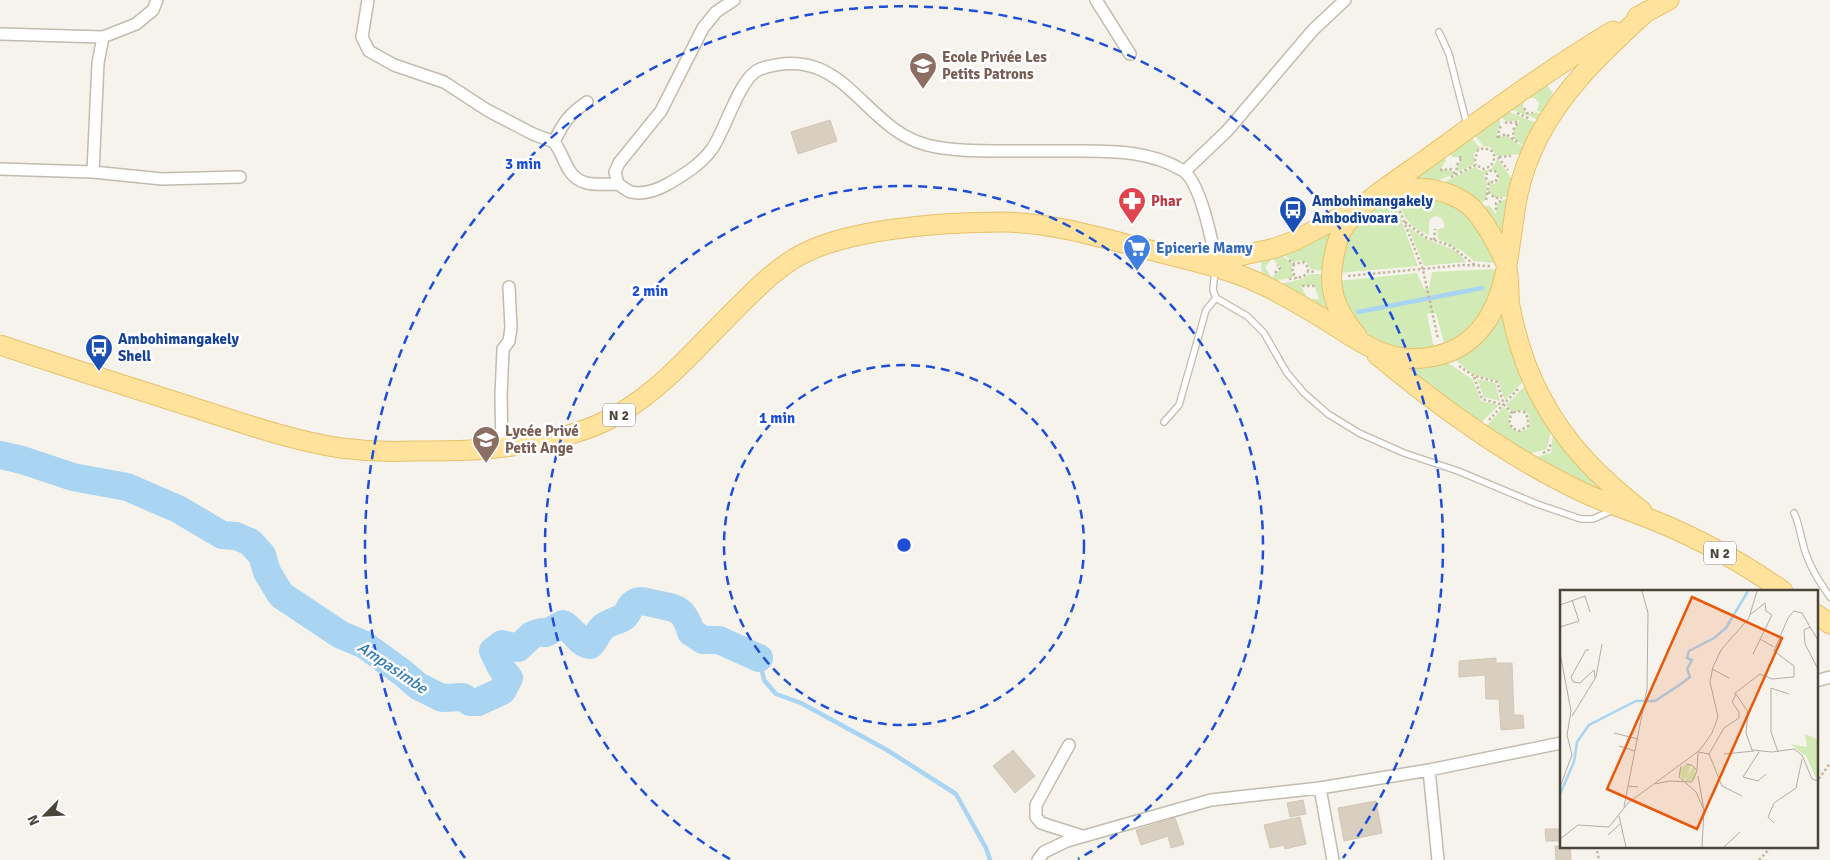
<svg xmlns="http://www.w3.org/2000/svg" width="1830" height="860" viewBox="0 0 1830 860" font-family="Signika,sans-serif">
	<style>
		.green { fill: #d2eab5 }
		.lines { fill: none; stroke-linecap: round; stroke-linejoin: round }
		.stream { stroke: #a9d4f2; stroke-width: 4.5 }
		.river { stroke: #a9d4f2; stroke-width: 28 }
		.building { fill: #d8cfc1; stroke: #d3c7b4 }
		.service-casing { stroke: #c2bbae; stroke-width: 8 }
		.minor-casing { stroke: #c2bbae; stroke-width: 14 }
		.primary-casing { stroke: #e6c16a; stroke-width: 21 }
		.path { stroke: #c4b79f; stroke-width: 2.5; stroke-dasharray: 2.5 2.5; stroke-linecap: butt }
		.service { stroke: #fff; stroke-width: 5.5 }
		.minor { stroke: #fff; stroke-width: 11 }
		.primary { stroke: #ffe39c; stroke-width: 19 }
		.ring { fill: none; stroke: #1d4ed8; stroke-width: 2.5; stroke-dasharray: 9 6 }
		.labels { text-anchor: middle; stroke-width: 5; stroke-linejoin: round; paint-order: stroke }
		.shield { fill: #fff; stroke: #817c74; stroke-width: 1 }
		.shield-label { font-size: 14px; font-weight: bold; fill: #4b4439 }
		.education-label { font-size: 15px; font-weight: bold; fill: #785e54; stroke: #fff; text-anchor: start }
		.health-label { font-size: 15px; font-weight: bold; fill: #be3a42; stroke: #fff; text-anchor: start }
		.transit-label { font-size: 15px; font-weight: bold; fill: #164399; stroke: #fff; text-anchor: start }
		.shop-label { font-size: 15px; font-weight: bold; fill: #366cbe; stroke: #fff; text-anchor: start }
		.water-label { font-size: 16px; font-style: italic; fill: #2e7ab2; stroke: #fff }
		.inset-river { fill: none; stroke: #a9d4f2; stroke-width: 2.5 }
		.inset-road { fill: none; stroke: #b2ada4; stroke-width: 1 }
		.view { fill: #e8590c; fill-opacity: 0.15; stroke: #e8590c; stroke-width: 2.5 }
		.inset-edge { fill: none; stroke: #4b4439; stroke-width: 2.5 }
		.centre { fill: #1d4ed8; stroke: #fff; stroke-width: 2.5 }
		.ring-label { font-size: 15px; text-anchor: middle; font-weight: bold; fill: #1d4ed8; stroke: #fff; stroke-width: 5; stroke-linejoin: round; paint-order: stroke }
	</style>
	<rect width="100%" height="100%" fill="#f6f3ec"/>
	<path class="green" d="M 1545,83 L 1553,93 L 1541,112 L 1537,111 L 1539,103 L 1535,98 L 1527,98 L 1523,104 C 1523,112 1529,117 1536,112 L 1540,114 L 1537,119 L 1507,108 Z
		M 1505,110 L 1536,123 L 1524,147 L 1515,139 L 1514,131 L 1520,120 L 1507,122 L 1500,116 L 1500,127 L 1495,139 L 1506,135 L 1524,148 L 1521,154 L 1497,156 L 1490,147 L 1483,146 L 1473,133 Z
		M 1469,135 L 1480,148 L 1474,154 L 1474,165 L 1457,172 L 1458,166 L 1462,157 L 1453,157 L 1447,152 Z
		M 1444,154 L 1446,161 L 1440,170 L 1451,170 L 1454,174 L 1435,182 L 1405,182 Z
		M 1497,158 L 1513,180 L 1509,196 L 1495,198 L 1489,192 L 1490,183 L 1494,184 L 1499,179 L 1497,172 L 1493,170 L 1486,172 L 1484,176 L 1487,183 L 1486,199 L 1479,205 L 1438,185 L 1475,167 L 1481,171 C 1490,171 1495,167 1497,158 Z
		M 1434,196 C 1443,200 1453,204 1462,210 C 1474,219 1491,248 1494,263 L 1474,261 L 1462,251 L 1438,239 L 1437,230 L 1445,227 L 1442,219 L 1437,216 L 1433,217 L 1429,221 L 1429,235 C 1413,230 1399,215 1400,198 Z
		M 1508,197 L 1501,236 L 1480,206 L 1490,206 L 1496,214 L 1497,204 Z
		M 1388,201 L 1397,208 L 1418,266 L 1338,273 L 1348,232 L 1374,207 Z
		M 1337,225 L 1324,271 L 1310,269 C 1308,261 1300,258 1294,263 L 1281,252 Z
		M 1408,227 C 1415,231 1421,237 1429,240 C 1445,248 1454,245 1466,262 L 1424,266 Z
		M 1279,253 L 1293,264 L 1291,270 L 1294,277 L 1270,282 L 1273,276 L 1282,268 L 1272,259 L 1265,267 L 1271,277 L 1269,281 L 1262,278 L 1261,259 Z
		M 1495,269 L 1496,281 L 1480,320 L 1445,347 L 1436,313 L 1427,314 L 1434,349 C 1403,357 1363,339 1348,311 C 1343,302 1341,291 1338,281 L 1417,273 L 1424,289 L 1429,288 L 1432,272 Z
		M 1310,274 L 1324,274 L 1335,318 L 1309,303 L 1309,299 L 1319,299 L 1314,285 L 1301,286 L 1308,299 L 1276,285 L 1302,279 Z
		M 1504,309 L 1524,381 L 1505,400 L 1498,381 L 1474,375 L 1454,359 L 1484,340 Z
		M 1447,362 L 1473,380 L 1481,401 L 1499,405 L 1481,423 L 1406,367 Z
		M 1477,379 L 1495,383 L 1500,401 L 1484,397 Z
		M 1526,385 L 1551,431 L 1547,449 L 1528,454 L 1486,426 L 1504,407 L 1510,414 L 1508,421 L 1513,430 L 1518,432 L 1527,429 L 1530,422 L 1528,414 L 1522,410 L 1512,412 L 1506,405 Z
		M 1553,433 L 1601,488 L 1600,490 L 1536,457 L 1551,453 Z"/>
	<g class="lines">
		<path class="stream" d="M 1358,312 L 1482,288
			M 759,658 L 764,680 L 776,694 L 801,703 L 887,750 L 956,794 L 986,848 L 990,860"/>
		<path class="river" d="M 0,455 L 22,460 L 73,477 L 127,487 L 178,509 L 222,535 L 236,536 L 250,542 L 262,555 L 267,572 L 281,595 L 341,635 L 363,644 L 403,673 L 418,686 L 442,698 L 463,697 L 470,702 L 478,702 L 502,691 L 509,678 L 502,669 L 493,651 L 502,644 L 518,648 L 532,635 L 541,632 L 546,633 L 563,624 C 573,629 578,643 590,645 C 595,640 597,634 601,629 C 608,621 618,622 625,616 C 630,611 628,605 636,602 C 643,600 645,602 651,603 C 675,609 683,605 691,632 L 703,640 L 719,640 L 759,658"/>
	</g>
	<path class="building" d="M 830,120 L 837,141 L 798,154 L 791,132 Z
		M 1496,658 L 1496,663 L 1512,663 L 1514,715 L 1523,715 L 1524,728 L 1501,730 L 1499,699 L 1486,699 L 1485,675 L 1459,677 L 1459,661 Z
		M 1013,750 L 1035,776 L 1015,793 L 993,766 Z
		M 1303,800 L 1306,814 L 1290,817 L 1287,803 Z
		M 1376,801 L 1382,833 L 1344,841 L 1338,808 Z
		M 1300,817 L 1306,844 L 1285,849 L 1284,845 L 1270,848 L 1264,825 Z
		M 1175,818 L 1184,844 L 1171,848 L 1168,836 L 1141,845 L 1136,830 Z
		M 1545,829 L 1561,829 L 1561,841 L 1546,841 Z
		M 1555,846 L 1570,846 L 1571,860 L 1556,860 Z"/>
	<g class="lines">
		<defs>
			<path id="service" d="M 1439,32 L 1449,54 L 1467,125
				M 1215,269 L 1213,290 L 1216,298 L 1247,316 L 1264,333 L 1287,373 L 1304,393 L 1328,414 L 1359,433 L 1404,453 L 1458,471 L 1537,504 L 1581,519 L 1593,519 L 1613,510
				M 1164,422 L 1179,405 L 1206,310 L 1216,298
				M 1794,513 C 1799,523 1800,533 1803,544 C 1808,564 1818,580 1830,597"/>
			<path id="minor" d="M 368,0 L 362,37 L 369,51 L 394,65 L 444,82 L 487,110 L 533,134 L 554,142 C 561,151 563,160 569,170 C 580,188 599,184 618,184
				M 734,0 L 716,12 L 703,28 L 661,111 L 619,163 L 615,172 L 618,184 C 622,186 627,191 631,192 C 643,195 657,190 668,184 C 685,174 700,165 712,149 C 725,131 740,76 760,69 C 845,41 860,127 927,145 C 952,151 977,151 1003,151 C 1030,151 1056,151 1083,151 C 1117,151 1152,152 1182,170 C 1200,180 1212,241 1216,261 L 1215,265
				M 1096,0 L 1130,54
				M 0,34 L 103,37 L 136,24 L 153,10 L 157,0
				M 554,142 C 563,123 569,114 587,102
				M 0,169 L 93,172 L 162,179 L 240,177
				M 1185,171 L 1227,131 L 1313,30 L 1345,0
				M 93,172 L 98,63 L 103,37
				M 502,448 L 501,396 L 503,349 L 509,341 L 511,328 L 509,287
				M 1816,681 L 1830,677
				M 1069,745 L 1036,805 L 1036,817 L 1041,823 L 1082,836
				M 1429,770 L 1438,860
				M 1320,788 L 1333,860
				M 1038,860 L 1044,852 L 1067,841 L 1211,800 L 1320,788 L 1429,770 L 1561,743"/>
			<path id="primary" d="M 1637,17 L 1669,0
				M 1384,195 C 1409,182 1448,188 1470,206 C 1481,215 1501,250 1506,264 C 1510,277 1508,293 1510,306 C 1516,338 1526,370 1542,399 C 1567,446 1601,479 1642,511
				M 1205,261 L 1216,261 L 1275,248 L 1294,241 L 1355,209
				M 1357,336 C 1335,310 1327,289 1334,256 C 1336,245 1339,233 1346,224 C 1365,199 1400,178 1425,160 C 1487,115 1548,70 1613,31
				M 0,345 C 63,366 126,386 189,406 C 236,421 292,441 341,448 C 364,451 388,452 411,451 C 447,451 483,451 519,445 C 556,439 590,432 622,412 C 662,388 693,352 725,320 C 746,299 767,276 792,260 C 841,228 945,222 1004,222 C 1054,223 1102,238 1150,250 C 1188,260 1228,268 1263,285 C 1284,295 1304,307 1324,319 C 1348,334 1374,354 1403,358 C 1422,360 1445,356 1461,346 C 1511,315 1507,246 1518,194 C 1522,175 1529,156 1538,138 C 1564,87 1606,49 1647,11
				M 1377,355 C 1436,404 1502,453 1572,487 C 1598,501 1626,509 1653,520 C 1698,538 1743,563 1783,591
				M 1816,614 L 1830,624"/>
		</defs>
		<use href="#service" class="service-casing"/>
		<use href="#minor" class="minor-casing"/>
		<use href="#primary" class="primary-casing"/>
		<path class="path" d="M 1524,108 L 1527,113 L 1533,113
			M 1517,113 L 1530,119
			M 1505,122 L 1507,123 L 1518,122 L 1513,130 L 1514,139
			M 1498,137 L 1506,134 L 1519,143
			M 1497,138 L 1501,125
			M 1498,157 L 1508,170
			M 1499,157 L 1511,156
			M 1442,169 L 1441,170 L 1451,169 L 1456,175
			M 1456,175 L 1457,165 L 1462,157 L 1457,158
			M 1451,177 L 1476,165 L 1484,169 L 1491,166 L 1495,157 L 1492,151 L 1484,148 L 1478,150 L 1475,159 L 1476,165
			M 1488,192 L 1495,198 L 1502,198
			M 1486,200 L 1489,182 L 1495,182 L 1498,177 L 1495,171 L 1490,171 L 1487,173 L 1486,178 L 1489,182
			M 1398,206 L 1423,270 L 1438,339
			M 1496,210 L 1496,203 L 1501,201
			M 1405,222 L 1425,237 L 1451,246 L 1476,266
			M 1434,240 L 1435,229
			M 1289,260 L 1294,264 L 1303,262 L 1308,267 L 1308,271 L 1315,272
			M 1294,264 L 1292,272 L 1297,278
			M 1275,273 L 1280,268 L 1277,265
			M 1348,276 L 1464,265 L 1490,266
			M 1289,279 L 1303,277 L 1308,272
			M 1302,286 L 1314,286 L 1315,288
			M 1459,366 L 1474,376 L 1497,382 L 1504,405 L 1512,413 L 1509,420 L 1512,428 L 1519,431 L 1528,426 L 1528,418 L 1524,412 L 1517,411 L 1512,413
			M 1474,377 L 1482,399 L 1504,405
			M 1489,420 L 1518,389
			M 1543,453 L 1549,450 L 1551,443
			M 1816,783 L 1830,763
			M 1596,846 L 1599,860
			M 1759,860 L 1772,846"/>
		<use href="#service" class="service"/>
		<use href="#minor" class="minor"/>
		<use href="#primary" class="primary"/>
	</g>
	<g class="ring">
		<circle cx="904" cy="545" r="180"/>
		<path d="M730 859A359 359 0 1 1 1078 859"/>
		<path d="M465 858A539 539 0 1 1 1343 858"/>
	</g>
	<defs>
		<symbol id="school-pin" viewBox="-11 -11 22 30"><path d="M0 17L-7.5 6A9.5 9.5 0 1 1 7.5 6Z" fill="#8d6e63" stroke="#fff"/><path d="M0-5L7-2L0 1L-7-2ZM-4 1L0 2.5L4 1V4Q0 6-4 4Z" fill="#fff"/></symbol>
		<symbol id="pharmacy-pin" viewBox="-11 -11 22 30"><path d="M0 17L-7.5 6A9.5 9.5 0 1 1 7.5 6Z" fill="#e0444e" stroke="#fff"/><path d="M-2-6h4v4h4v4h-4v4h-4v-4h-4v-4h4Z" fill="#fff"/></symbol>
		<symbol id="bus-pin" viewBox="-11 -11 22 30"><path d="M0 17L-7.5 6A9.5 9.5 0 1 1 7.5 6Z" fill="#1a4fb4" stroke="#fff"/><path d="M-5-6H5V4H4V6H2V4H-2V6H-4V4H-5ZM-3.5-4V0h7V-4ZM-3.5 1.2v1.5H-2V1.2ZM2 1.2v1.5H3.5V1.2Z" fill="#fff"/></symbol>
		<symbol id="supermarket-pin" viewBox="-11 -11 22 30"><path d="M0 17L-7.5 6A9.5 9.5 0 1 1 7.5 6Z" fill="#3f7fe0" stroke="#fff"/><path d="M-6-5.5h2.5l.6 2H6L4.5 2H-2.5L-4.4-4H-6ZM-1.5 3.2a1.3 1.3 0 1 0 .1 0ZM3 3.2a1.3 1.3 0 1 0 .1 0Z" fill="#fff"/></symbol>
	</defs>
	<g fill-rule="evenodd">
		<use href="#school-pin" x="907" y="50" width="32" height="43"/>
		<use href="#pharmacy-pin" x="1116" y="185" width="32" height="43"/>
		<use href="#bus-pin" x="1277" y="194" width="32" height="43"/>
		<use href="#supermarket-pin" x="1121" y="232" width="32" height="43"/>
		<use href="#bus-pin" x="83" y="332" width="32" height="43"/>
		<use href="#school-pin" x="470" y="424" width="32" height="43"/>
	</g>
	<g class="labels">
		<g class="shield">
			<rect x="603" y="403.5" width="32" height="23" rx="4"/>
			<rect x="1704" y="541.5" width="32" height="23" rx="4"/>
		</g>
		<g class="shield-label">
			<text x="619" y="420">N 2</text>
			<text x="1720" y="558">N 2</text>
		</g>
		<g class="education-label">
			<text x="942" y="62">Ecole Privée Les<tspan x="942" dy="17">Petits Patrons</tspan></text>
			<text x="505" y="436">Lycée Privé<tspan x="505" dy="17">Petit Ange</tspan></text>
		</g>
		<g class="health-label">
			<text x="1151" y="206">Phar</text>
		</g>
		<g class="transit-label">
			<text x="1312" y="206">Ambohimangakely<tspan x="1312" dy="17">Ambodivoara</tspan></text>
			<text x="118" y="344">Ambohimangakely<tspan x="118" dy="17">Shell</tspan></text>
		</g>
		<g class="shop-label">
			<text x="1156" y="253">Epicerie Mamy</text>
		</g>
		<g class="water-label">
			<text transform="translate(393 667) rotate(34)" y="6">Ampasimbe</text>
		</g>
	</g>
	<g transform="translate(1560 590)">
		<rect width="258" height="258" fill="#f6f3ec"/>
		<path d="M 245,144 L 257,149 L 257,190 L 246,166 L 230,154 L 247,157 ZM 124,175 L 131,175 L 127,186 L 134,176 L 136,185 L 134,190 L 125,192 L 127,186 L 123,191 L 119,183 L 123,183 L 119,182 Z" fill="#d2eab5"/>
		<path class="inset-river" d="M 118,96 L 130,87 L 127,79 L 132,70 L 127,68 L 129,61 L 154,48 L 166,38 L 188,1M 0,204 L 14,172 L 17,152 L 29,135 L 76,111 L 95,111 L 118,96"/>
		<path class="inset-road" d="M 0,15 L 25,6 L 30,22M 190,25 L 205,13 L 206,21 L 212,25 L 193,64M 0,37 L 19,31 L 12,10M 250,37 L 258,50M 200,49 L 214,57M 29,60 L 26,60 L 11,87 L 13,92 L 20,93 L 34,80 L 35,88M 0,63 L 11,121 L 7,145 L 12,165 L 0,197M 152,79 L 169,88M 174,104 L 200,84 L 212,89 L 234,87 L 234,76 L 214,61 L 228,28 L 234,21 L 242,23 L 250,37 L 244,40 L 245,54 L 258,79M 12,126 L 36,87 L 42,54M 54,143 L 78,149M 59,156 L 75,161M 138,162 L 149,164 L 164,138 L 179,128 L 179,122 L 172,112 L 176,104 L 188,122 L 186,143 L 192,160 L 212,162 L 234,159 L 242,165 L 252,189 L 258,191M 199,162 L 183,187 L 198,191 L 206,184M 218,162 L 211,142 L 211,98 L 229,104M 149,164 L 162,196 L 182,206M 164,164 L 194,161M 121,176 L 119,187 L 136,202 L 144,220M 137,180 L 138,163M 138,186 L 144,220 L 142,257M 95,194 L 109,191 L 132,192 L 137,181 L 132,175 L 126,174M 68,196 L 87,99 L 88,23 L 82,1M 64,217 L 68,196 L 78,197M 59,226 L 66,257M 214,233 L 208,227 L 214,213 L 236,198 L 242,169M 48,245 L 60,234M 0,249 L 18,235 L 49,237 L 68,213 L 140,160 L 152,143 L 158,127 L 150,92 L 153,77 L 161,60 L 189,28 L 197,1M 164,257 L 180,242"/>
		<path class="view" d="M 132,7 L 222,48 L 137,239 L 47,199 Z"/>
		<rect width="258" height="258" class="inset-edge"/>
	</g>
	<circle cx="904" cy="545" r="8" class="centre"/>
	<g class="ring-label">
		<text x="523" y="169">3 min</text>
		<text x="650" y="296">2 min</text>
		<text x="777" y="423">1 min</text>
	</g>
	<g transform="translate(45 815) rotate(246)" stroke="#ffffff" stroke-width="4" paint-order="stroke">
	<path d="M0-4L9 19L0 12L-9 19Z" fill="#4b4439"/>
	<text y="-8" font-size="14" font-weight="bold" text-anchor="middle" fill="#4b4439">N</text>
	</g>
</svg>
